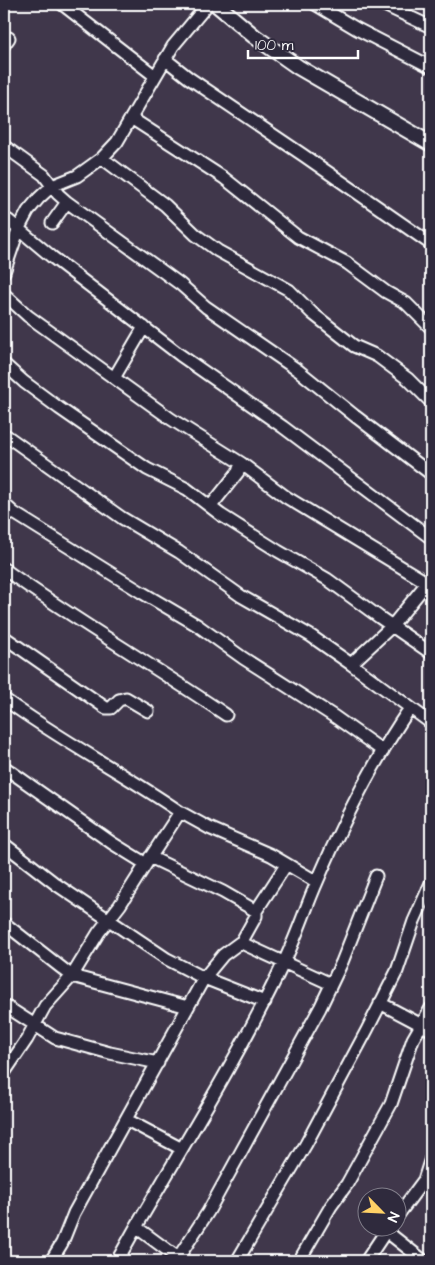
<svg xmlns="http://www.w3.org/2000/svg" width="435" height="1265" viewBox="0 0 435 1265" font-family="'Architects Daughter',sans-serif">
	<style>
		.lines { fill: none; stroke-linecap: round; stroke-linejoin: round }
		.minor-casing { stroke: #fff; stroke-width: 15 }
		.major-casing { stroke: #fff; stroke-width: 18 }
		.minor { stroke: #2f2a3d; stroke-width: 11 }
		.major { stroke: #2f2a3d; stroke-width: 14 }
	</style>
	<rect width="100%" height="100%" fill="#40374b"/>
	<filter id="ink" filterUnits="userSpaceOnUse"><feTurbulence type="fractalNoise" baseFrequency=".02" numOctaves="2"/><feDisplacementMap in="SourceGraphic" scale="10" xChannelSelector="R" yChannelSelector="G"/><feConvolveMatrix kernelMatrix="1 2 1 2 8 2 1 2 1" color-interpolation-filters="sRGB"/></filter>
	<g filter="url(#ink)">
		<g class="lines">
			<defs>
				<path id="minor" d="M 62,4 L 155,76
					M 315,4 L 357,29 L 431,67
					M 382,4 L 431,27
					M 4,45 L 9,38
					M 165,59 L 189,78 L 303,155 L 431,244
					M 131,118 L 224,178 L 298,237 L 347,263 L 386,292 L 406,303 L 431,328
					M 4,146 L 44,175 L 58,194 L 67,202 L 180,284 L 206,307 L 299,371 L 355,416 L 431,474
					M 102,158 L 165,205 L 196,235 L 218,251 L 289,290 L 312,313 L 354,346 L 377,356 L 408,379 L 431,402
					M 4,218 L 9,221 L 52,257 L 180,355 L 283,427 L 431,538
					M 52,223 L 67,202
					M 4,272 L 19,228 L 28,211 L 39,198 L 52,186 L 77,176 L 102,158 L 117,142 L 173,46 L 208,4
					M 4,294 L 28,316 L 171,419 L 241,463 L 238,472 L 211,506
					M 4,364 L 24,382 L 59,408 L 147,469 L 187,489 L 221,515 L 278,551 L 327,579 L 379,617 L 431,653
					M 114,378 L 144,327
					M 4,434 L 122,518 L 179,552 L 241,596 L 311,636 L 351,664 L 431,723
					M 241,463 L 286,497 L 431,585
					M 4,504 L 14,513 L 141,592 L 197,625 L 243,658 L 335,717 L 383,751
					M 4,569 C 76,621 153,665 226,715
					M 4,637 L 106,708 L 111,708 L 119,700 L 126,698 L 148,711
					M 351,664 L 392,626 L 431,578
					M 4,699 C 60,740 122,772 180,812 L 146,864 L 112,843 L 4,767
					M 180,812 L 209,828 L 271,855 L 317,882
					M 4,844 L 57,885 L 167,959 L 204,978 L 265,1002
					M 150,857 L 223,892 L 256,911
					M 4,923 L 72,976 L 188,1007
					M 242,941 L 246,945 L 331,984
					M 380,1003 L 431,1030
					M 4,1005 L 55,1038 L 110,1053 L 158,1063
					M 4,1073 L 27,1039 L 45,1006 L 72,976 L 99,932 L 120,905 L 146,864
					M 127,1120 L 182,1149
					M 398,1215 L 424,1180 L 431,1158
					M 386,1231 L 424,1261
					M 178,1258 L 208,1212 L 320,1008 L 342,962 L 376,876
					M 51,1261 L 62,1243 L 74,1213 L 204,978 L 223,955 L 242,941 L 256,916 L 256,911 L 286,865
					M 117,1261 L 136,1227
					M 176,1261 L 178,1258 L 136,1227 C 186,1141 239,1056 282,966 C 296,939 305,909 317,882 C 343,821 373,762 410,708
					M 237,1261 L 306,1144 L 367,1030 L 397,971 L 414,921 L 431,883
					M 299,1261 L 331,1206 L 347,1184 L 391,1104 L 413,1039 L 431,1008
					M 366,1261 L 388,1228"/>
				<path id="major" d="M 216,4 L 254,36 L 298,67 L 431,144"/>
			</defs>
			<use href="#minor" class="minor-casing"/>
			<use href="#major" class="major-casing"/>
			<use href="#minor" class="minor"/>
			<use href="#major" class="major"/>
		</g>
	</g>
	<rect width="435" height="1265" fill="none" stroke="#2f2a3d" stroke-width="20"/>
	<rect x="10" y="10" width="415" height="1245" fill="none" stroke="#fff" stroke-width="2" filter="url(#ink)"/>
	<g transform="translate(382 1212) rotate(114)"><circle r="24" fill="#2f2a3d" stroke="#827f8b"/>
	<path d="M0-4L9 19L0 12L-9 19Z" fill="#ffd166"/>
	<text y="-8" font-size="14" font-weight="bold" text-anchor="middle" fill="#ffffff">N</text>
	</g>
	<path d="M248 50v8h110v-8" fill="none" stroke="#ffffff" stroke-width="2.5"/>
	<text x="255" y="50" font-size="15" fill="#ffffff" stroke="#2f2a3d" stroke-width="4" paint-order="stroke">100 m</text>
</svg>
